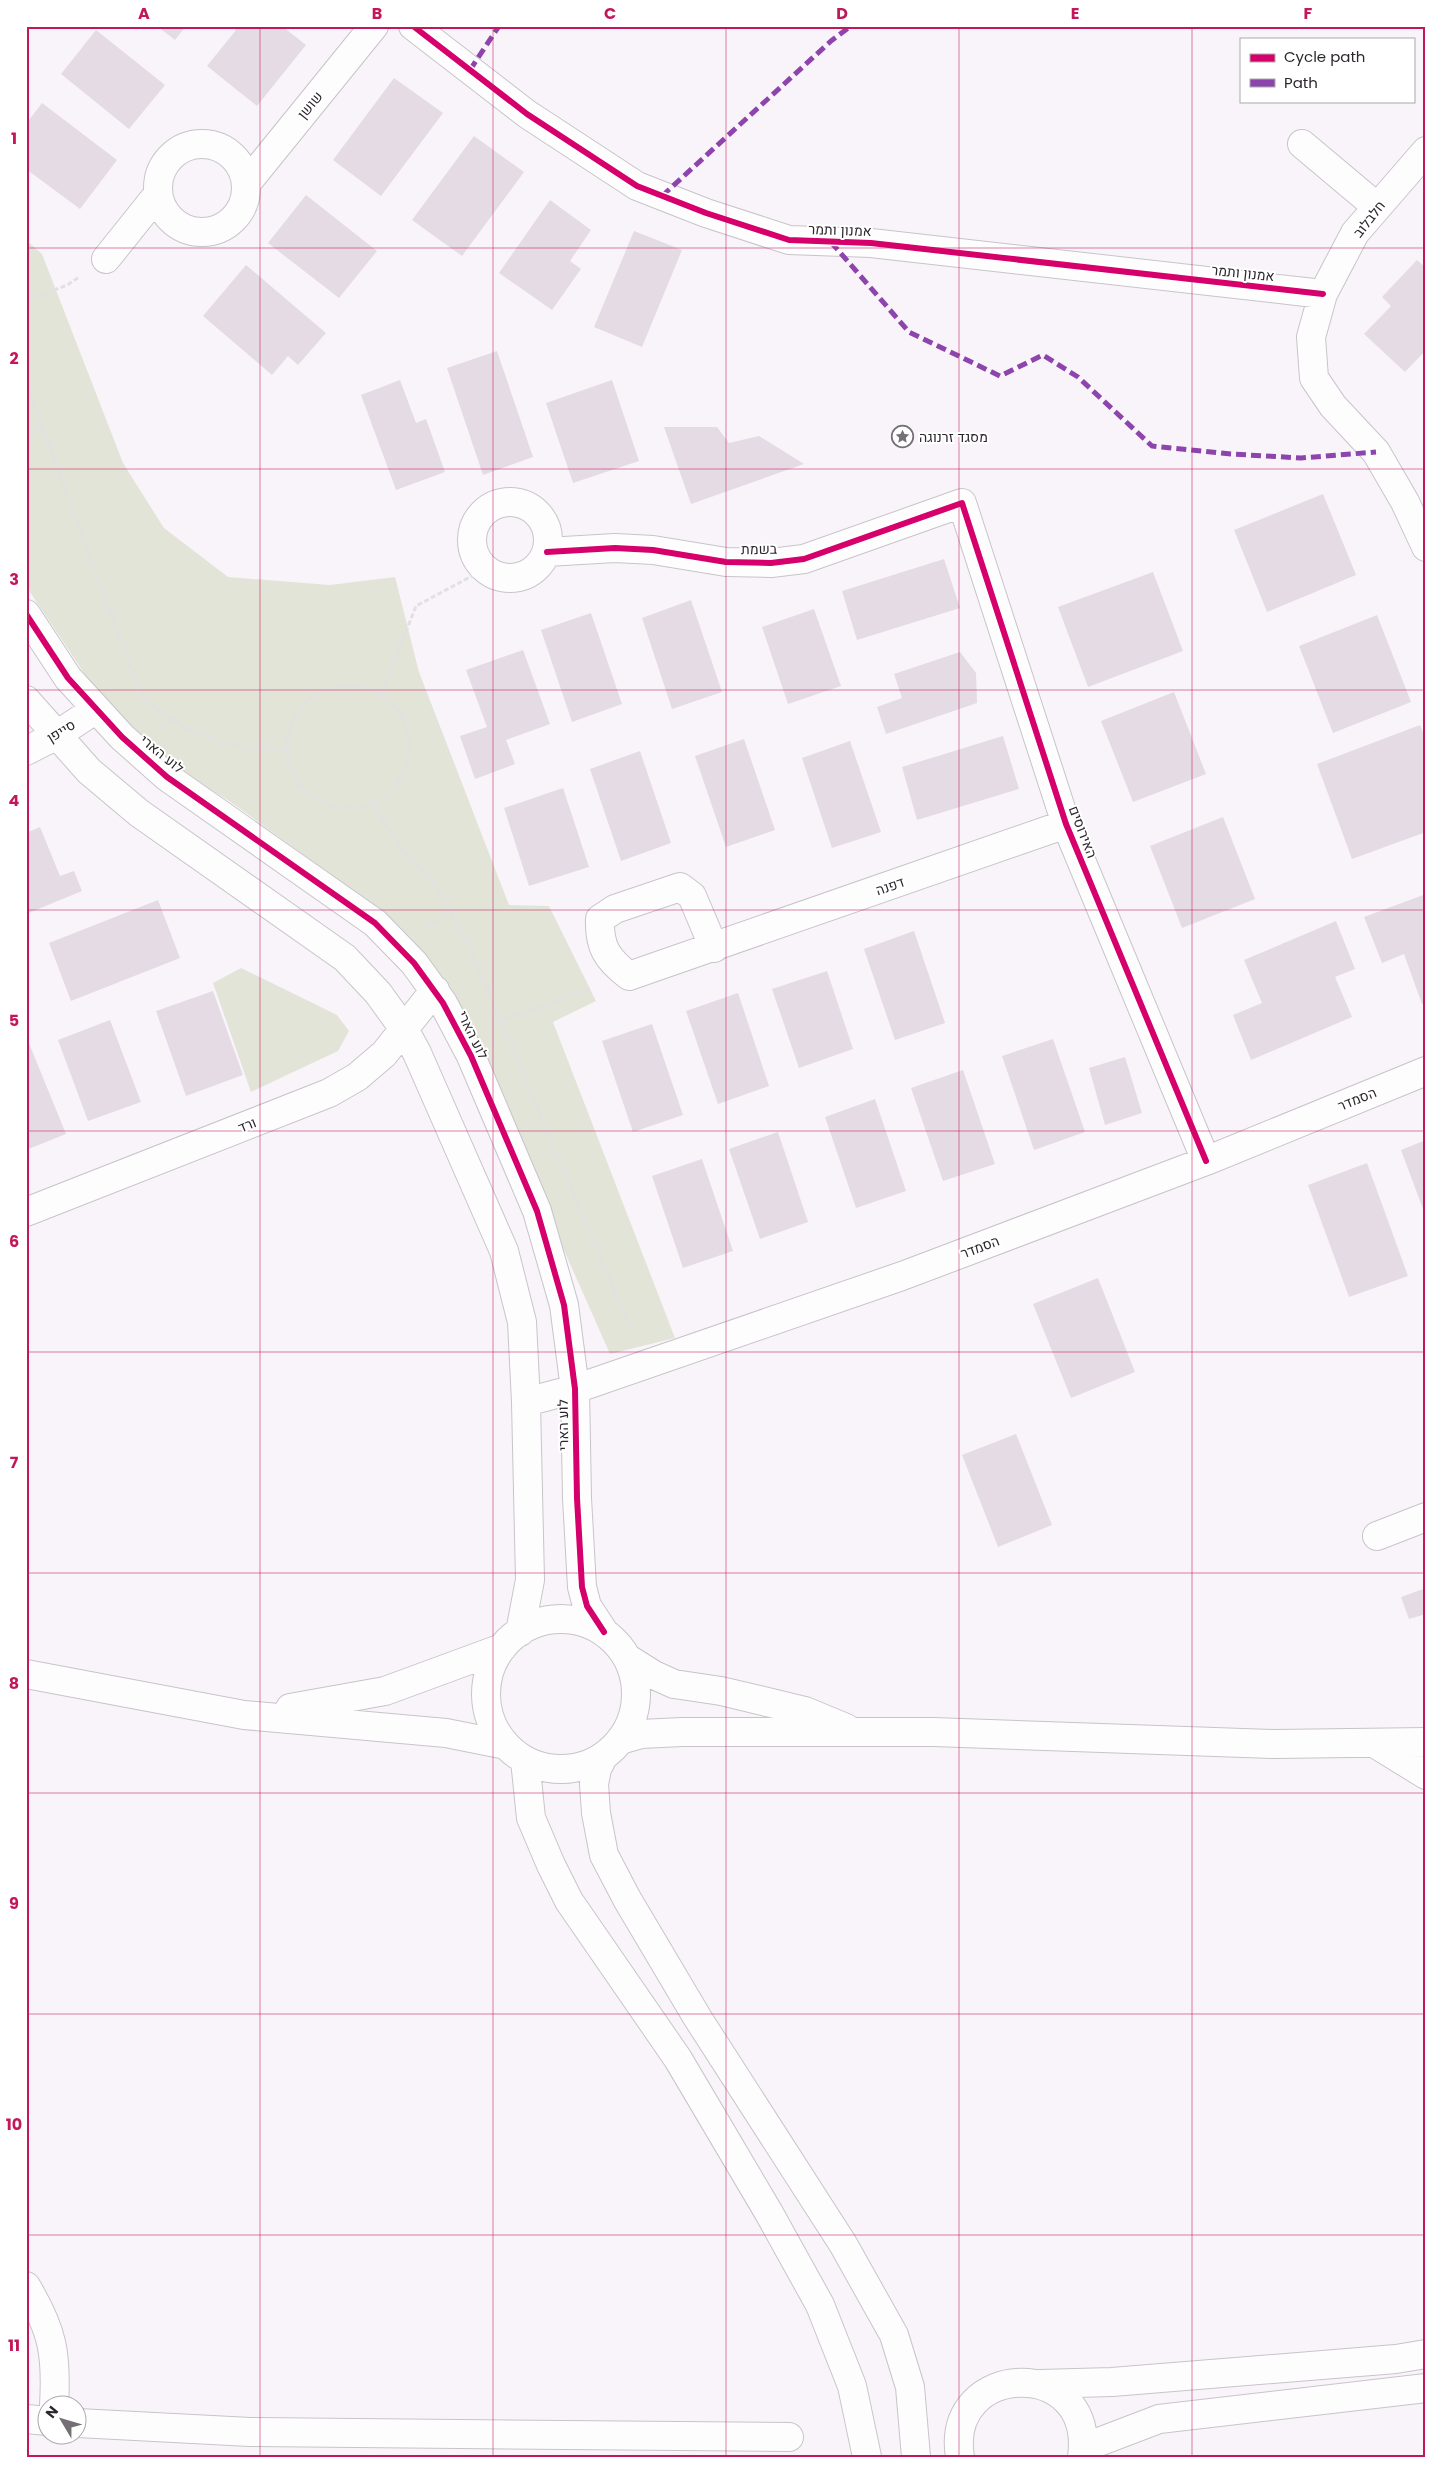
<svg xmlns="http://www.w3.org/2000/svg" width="1452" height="2483" viewBox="0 0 1452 2483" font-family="Poppins,Heebo,sans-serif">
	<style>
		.green { fill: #e3e4d8 }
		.building { fill: #e4dbe5 }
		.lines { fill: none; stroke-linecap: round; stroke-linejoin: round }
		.minor-casing { stroke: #c8c4c9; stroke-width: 30 }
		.path { stroke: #e1e0e2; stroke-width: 3; stroke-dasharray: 5 2.5; stroke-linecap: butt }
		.minor { stroke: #fefdfe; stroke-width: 28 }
		.quiet { stroke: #8e44ad; stroke-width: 5; stroke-dasharray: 10 5; stroke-linecap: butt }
		.cycleway-casing { stroke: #fff; stroke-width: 9 }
		.cycleway { stroke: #d6006c; stroke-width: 6 }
		.grid { fill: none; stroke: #c2185b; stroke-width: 1; stroke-opacity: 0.55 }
		.labels { text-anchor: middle; stroke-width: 4; stroke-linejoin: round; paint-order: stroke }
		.street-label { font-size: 14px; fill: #2c272d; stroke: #fff }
		.poi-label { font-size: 14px; fill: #2c272d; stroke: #fff; text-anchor: start }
		.neatline { fill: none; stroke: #c2185b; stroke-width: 2 }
		.grid-label { font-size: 16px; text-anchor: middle; font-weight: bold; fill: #c2185b }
	</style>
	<rect width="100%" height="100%" fill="#f9f4fa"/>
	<path class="green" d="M 26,240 L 42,254 L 123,463 L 164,528 L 228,577 L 330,585 L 395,577 L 419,672 L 509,905 L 549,906 L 596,1001 L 553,1022 L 675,1338 L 610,1354 L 450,993 L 363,897 L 229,801 L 156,755 L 94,688 L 26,586 Z
		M 241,968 L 337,1015 L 349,1031 L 338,1051 L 251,1092 L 213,983 Z"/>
	<path class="building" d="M 157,26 L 186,26 L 175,40 Z
		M 232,26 L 282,26 L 306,45 L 257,106 L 207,66 L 236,30 Z
		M 96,30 L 165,85 L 129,129 L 61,74 Z
		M 394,78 L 443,113 L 381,196 L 333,160 Z
		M 42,103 L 117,160 L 80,209 L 26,169 L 26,124 Z
		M 474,136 L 524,172 L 462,256 L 412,220 Z
		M 306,195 L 377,251 L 339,298 L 268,243 Z
		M 550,200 L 591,230 L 570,261 L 581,269 L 552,310 L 499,273 Z
		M 634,231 L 682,250 L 642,347 L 594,327 Z
		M 1417,260 L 1426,268 L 1426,350 L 1405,372 L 1364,334 L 1391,306 L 1382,297 Z
		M 246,265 L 326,333 L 298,365 L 288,356 L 272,375 L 203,316 Z
		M 497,351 L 533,457 L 483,475 L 447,368 Z
		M 400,380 L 416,423 L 426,419 L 445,472 L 396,490 L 361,395 Z
		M 612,380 L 639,461 L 573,483 L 546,403 Z
		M 664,427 L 717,427 L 729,443 L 759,436 L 804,464 L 691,504 Z
		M 1323,494 L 1356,575 L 1267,612 L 1234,530 Z
		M 944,559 L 960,608 L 857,640 L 842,591 Z
		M 1153,572 L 1183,651 L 1088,687 L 1058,607 Z
		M 691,600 L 722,692 L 672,709 L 642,618 Z
		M 814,609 L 841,686 L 788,704 L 762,627 Z
		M 591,613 L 622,704 L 572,722 L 541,630 Z
		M 1377,615 L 1411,702 L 1333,733 L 1299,646 Z
		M 523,650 L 550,724 L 506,740 L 515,764 L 475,779 L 460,736 L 487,727 L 466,670 Z
		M 960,652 L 976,673 L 977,703 L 886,734 L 877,707 L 902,698 L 894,674 Z
		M 1174,692 L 1206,774 L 1133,802 L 1101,721 Z
		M 1420,725 L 1426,740 L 1426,832 L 1352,859 L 1317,764 Z
		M 1003,736 L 1019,789 L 917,820 L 902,767 Z
		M 744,739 L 775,830 L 726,847 L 695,756 Z
		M 850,741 L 881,832 L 832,848 L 802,758 Z
		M 640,751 L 671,843 L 621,861 L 590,769 Z
		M 563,788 L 589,867 L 529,886 L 504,808 Z
		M 1223,817 L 1255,899 L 1182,928 L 1150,846 Z
		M 40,827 L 60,876 L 74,871 L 82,891 L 26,914 L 26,833 Z
		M 1426,894 L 1426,1003 L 1422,1004 L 1404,954 L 1382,963 L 1364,917 Z
		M 158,900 L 180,958 L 71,1001 L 49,943 Z
		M 1336,921 L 1355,969 L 1335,977 L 1352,1017 L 1251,1060 L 1233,1015 L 1262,1003 L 1244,960 Z
		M 914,931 L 945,1023 L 895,1040 L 864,949 Z
		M 827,971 L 853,1049 L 799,1068 L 772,989 Z
		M 213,991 L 243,1075 L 186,1096 L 156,1011 Z
		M 738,993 L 769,1086 L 718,1104 L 686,1011 Z
		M 110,1020 L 141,1102 L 88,1121 L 58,1040 Z
		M 652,1024 L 683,1115 L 633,1132 L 602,1041 Z
		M 26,1036 L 66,1134 L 26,1150 Z
		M 1053,1039 L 1085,1132 L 1034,1150 L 1002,1056 Z
		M 1125,1057 L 1142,1113 L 1105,1125 L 1089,1068 Z
		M 963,1070 L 995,1164 L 943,1181 L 911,1088 Z
		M 875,1099 L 906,1191 L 856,1208 L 825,1117 Z
		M 778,1132 L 808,1222 L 760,1239 L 729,1149 Z
		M 1426,1140 L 1426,1217 L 1401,1150 Z
		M 702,1159 L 733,1251 L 683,1268 L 652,1176 Z
		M 1367,1163 L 1408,1276 L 1349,1297 L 1308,1185 Z
		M 1098,1278 L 1135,1372 L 1071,1398 L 1033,1304 Z
		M 1016,1434 L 1052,1525 L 998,1547 L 962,1455 Z
		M 1426,1588 L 1426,1614 L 1409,1619 L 1401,1597 Z"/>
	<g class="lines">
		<defs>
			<path id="minor" d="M 413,26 L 527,114 L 637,186 L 706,213 L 789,240 L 871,243 L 1323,294
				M158 188a44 44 0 1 1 88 0a44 44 0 1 1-88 0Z
				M 1302,144 L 1377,207
				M 1426,151 L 1355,233 L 1323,294 L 1311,337 L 1314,378 L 1333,406 L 1376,452 L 1405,502 L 1426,547
				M 246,184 L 374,26
				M 106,259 L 158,194
				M472 540a38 38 0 1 1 76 0a38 38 0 1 1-76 0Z
				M 547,552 L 615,548 L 653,550 L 726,562 L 771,563 L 804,559 L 962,503 L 1066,824 L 1206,1161
				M 26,614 L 68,678 L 122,737 L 167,777 L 375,923 L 414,963 L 443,1003 L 471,1056 L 537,1211 L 564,1305 L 575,1389 L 577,1498 L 582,1587 L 587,1606 L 604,1632
				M 26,700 L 89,771 L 139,813 L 345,958 L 378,993 L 404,1029 L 417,1053 L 504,1251 L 522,1322 L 526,1402 L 530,1580 L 520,1632
				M 26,751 L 57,735 L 96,709
				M 714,948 L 692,896 L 680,887 L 615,909 L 600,919 C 599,947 607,959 629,976 L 1066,824
				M 26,1212 L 329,1093 L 357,1077 L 384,1054 L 435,990
				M 526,1402 L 575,1389 L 902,1276 L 1206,1161 L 1426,1071
				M 1377,1536 L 1426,1517
				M486 1694a75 75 0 1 1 150 0a75 75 0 1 1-150 0Z
				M 627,1658 L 654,1675 L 674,1684 L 721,1691 L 805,1711 L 846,1728
				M 26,1674 L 244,1715 L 446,1733 L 506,1745
				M 290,1708 L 385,1691 L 502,1648
				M 620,1740 L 641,1734 L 682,1732 L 933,1732 L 1275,1744 L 1426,1742
				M 1374,1743 L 1426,1775
				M 603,1757 L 597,1769 L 594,1784 L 596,1813 L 604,1855 L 627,1899 L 697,2017 L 843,2244 L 894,2335 L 910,2387 L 916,2457
				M 525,1760 L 531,1818 L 551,1865 L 569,1901 L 678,2059 L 769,2213 L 820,2305 L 852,2386 L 867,2457
				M 26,2286 C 53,2331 57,2354 54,2406
				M 1040,2384 L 1112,2382 L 1396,2359 L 1426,2354
				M 26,2419 L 48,2421
				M 78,2423 L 250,2432 L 789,2437
				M 1083,2448 L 1159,2419 L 1426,2388
				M 960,2457 C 944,2361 1096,2355 1082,2457"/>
		</defs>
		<use href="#minor" class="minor-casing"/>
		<path class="path" d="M 26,302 L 69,284 L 79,277
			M 26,382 L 132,671 L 146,700 L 171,719 L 196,733 L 230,745 L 287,751
			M 26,433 L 42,426
			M287 747a61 61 0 1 1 122 0a61 61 0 1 1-122 0Z
			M 381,695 L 416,606 L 485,569
			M 162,728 L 171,719
			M 373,803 L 403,850 L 435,884 L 468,944 L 632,1332
			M 428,928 L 450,909
			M 501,1020 L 590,989"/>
		<use href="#minor" class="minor"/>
		<path class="quiet" d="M 470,70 L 499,26
			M 662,196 L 831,41 L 851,26
			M 831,242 L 909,332 L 1000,376 L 1043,355 L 1078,377 L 1152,446 L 1231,454 L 1301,458 L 1376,452"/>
		<defs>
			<path id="cycleway" d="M 413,26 L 527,114 L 637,186 L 706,213 L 789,240 L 871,243 L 1323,294
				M 547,552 L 615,548 L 653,550 L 726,562 L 771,563 L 804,559 L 962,503 L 1066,824 L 1206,1161
				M 26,614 L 68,678 L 122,737 L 167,777 L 375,923 L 414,963 L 443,1003 L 471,1056 L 537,1211 L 564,1305 L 575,1389 L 577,1498 L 582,1587 L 587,1606 L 604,1632"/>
		</defs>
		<use href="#cycleway" class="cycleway-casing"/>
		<use href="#cycleway" class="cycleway"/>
	</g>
	<path class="grid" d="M 260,26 L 260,2457M 493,26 L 493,2457M 726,26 L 726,2457M 959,26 L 959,2457M 1192,26 L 1192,2457M 26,248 L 1426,248M 26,469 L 1426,469M 26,690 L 1426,690M 26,910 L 1426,910M 26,1131 L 1426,1131M 26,1352 L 1426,1352M 26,1573 L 1426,1573M 26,1793 L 1426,1793M 26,2014 L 1426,2014M 26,2235 L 1426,2235"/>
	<defs>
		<symbol id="sight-ring" viewBox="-11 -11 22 22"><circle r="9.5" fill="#fff" stroke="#746f75" stroke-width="1.5"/><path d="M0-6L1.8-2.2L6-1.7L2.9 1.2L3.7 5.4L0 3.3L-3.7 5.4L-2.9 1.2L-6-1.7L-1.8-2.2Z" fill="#746f75"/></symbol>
	</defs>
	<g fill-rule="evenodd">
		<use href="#sight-ring" x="890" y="424" width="25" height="25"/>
	</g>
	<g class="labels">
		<g class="street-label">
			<text transform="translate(310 105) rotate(-51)" y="5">שושן</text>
			<text transform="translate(1369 219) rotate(-52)" y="5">חלבלוב</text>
			<text transform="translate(840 230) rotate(2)" y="5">אמנון ותמר</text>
			<text transform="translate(1243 273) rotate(6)" y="5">אמנון ותמר</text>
			<text transform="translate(759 549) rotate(-1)" y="5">בשמת</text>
			<text transform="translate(61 731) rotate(-31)" y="5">סייפן</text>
			<text transform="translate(162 754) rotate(39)" y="5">לוע הארי</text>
			<text transform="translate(1083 832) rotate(69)" y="5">האירוסים</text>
			<text transform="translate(890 886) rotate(-19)" y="5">דפנה</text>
			<text transform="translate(473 1035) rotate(64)" y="5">לוע הארי</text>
			<text transform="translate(1357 1099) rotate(-22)" y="5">הסמדר</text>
			<text transform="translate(247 1125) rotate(-22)" y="5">ורד</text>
			<text transform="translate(980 1247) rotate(-21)" y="5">הסמדר</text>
			<text transform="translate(563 1425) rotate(-91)" y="5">לוע הארי</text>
		</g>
		<g class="poi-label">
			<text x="919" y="442">מסגד זרנוגה</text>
		</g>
	</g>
	<rect width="1452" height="2483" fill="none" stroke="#ffffff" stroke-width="55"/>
	<rect x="1240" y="38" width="175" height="65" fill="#ffffff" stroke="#aba9ab"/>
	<rect x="1250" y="54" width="25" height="8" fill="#d6006c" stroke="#aba9ab"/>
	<text x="1284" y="62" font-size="15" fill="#2c272d">Cycle path</text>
	<rect x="1250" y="79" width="25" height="8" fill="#8e44ad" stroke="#aba9ab"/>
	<text x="1284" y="88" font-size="15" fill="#2c272d">Path</text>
	<g transform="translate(62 2420) rotate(308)"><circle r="24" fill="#ffffff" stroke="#aba9ab"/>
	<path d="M0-4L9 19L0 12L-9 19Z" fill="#746f75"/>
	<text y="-8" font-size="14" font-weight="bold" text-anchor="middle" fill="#2c272d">N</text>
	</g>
	<rect x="28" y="28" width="1396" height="2428" class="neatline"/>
	<g class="grid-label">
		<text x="144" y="19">A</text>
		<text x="377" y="19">B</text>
		<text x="610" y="19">C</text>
		<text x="842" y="19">D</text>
		<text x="1075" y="19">E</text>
		<text x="1308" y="19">F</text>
		<text x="14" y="144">1</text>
		<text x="14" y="364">2</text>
		<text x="14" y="585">3</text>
		<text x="14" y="806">4</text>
		<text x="14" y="1026">5</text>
		<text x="14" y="1247">6</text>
		<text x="14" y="1468">7</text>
		<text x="14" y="1689">8</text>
		<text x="14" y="1909">9</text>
		<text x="14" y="2130">10</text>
		<text x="14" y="2351">11</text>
	</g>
</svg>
